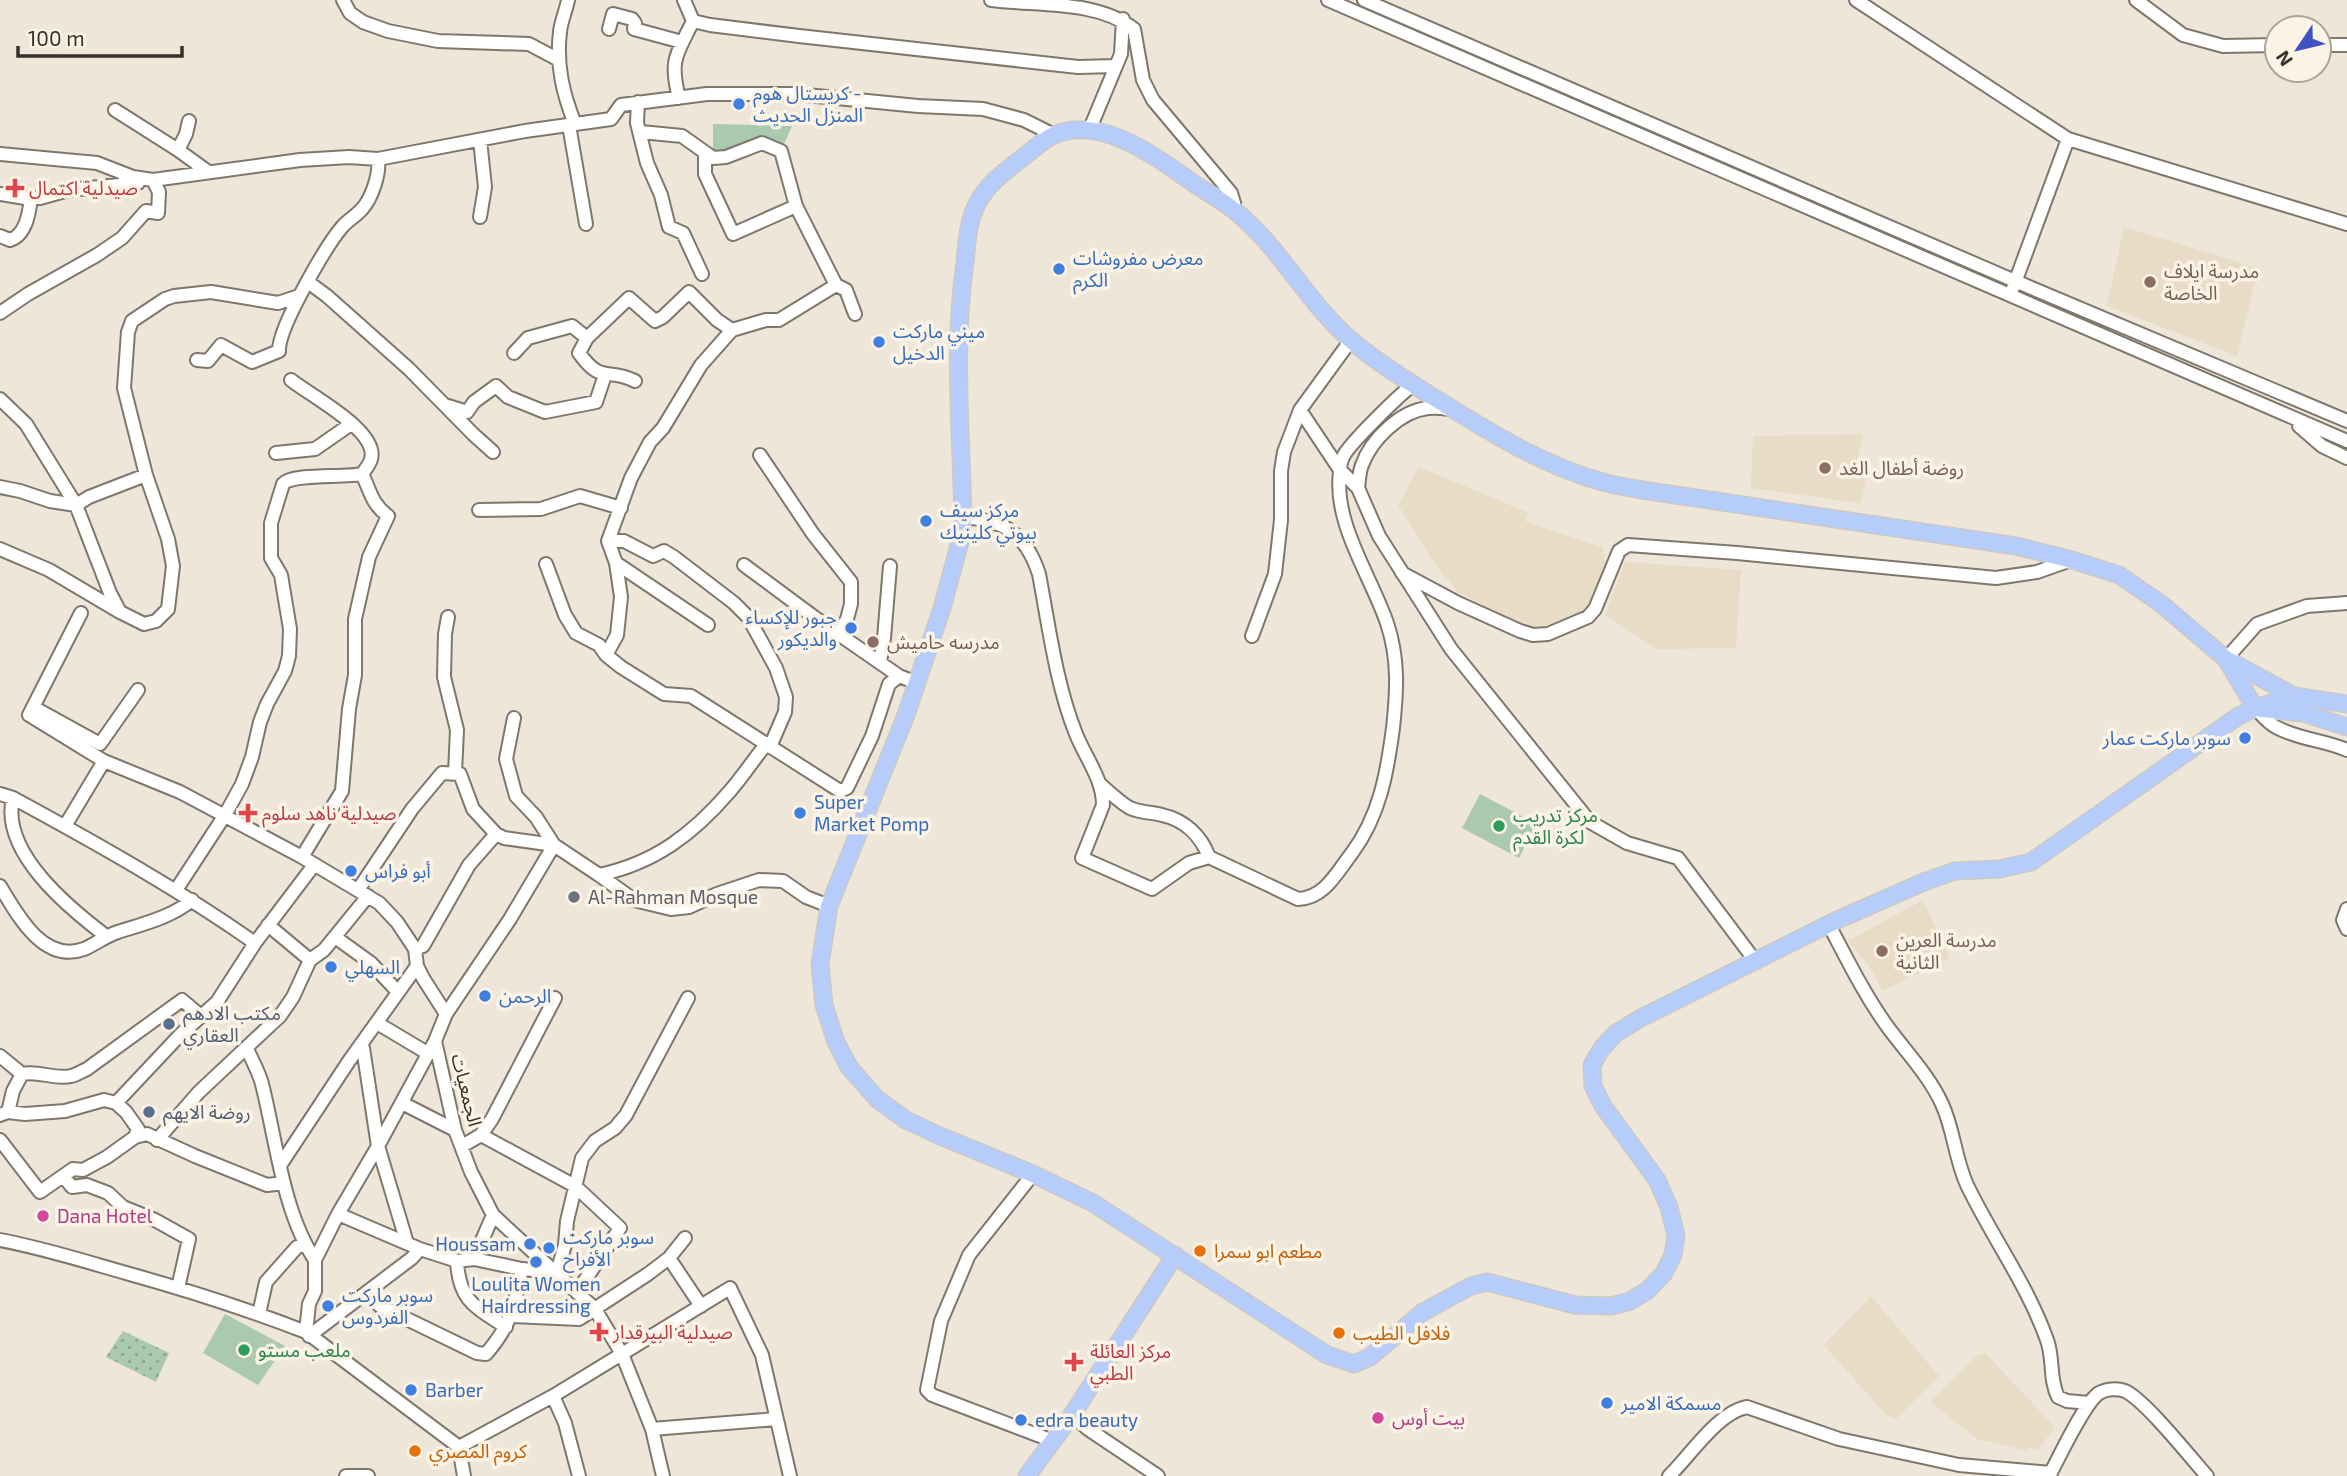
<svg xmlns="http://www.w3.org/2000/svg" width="2347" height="1476" viewBox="0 0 2347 1476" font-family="'Exo 2','Noto Sans Arabic',sans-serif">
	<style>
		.built { fill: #e8dcc7 }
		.green { fill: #aac9af }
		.park { fill: url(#park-dots) }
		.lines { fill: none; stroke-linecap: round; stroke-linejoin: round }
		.minor-casing { stroke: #7f776b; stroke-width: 16 }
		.major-casing { stroke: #cac9c8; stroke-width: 19 }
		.minor { stroke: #fff; stroke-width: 12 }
		.major { stroke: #b6cdfb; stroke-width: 16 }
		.shop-dot { fill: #3f7fe0; stroke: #fbf3e5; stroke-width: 2.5 }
		.health-dot { fill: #e0444e; stroke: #fbf3e5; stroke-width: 2.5 }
		.education-dot { fill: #8d6e63; stroke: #fbf3e5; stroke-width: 2.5 }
		.leisure-dot { fill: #2e9e5b; stroke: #fbf3e5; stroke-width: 2.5 }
		.worship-dot { fill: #6b7280; stroke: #fbf3e5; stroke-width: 2.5 }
		.service-dot { fill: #5c6f8a; stroke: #fbf3e5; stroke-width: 2.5 }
		.hotel-dot { fill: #d1479c; stroke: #fbf3e5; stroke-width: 2.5 }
		.food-dot { fill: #e8710a; stroke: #fbf3e5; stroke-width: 2.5 }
		.labels { text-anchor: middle; stroke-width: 7; stroke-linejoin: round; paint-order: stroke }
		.shop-label { font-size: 19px; fill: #366cbe; stroke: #fbf3e5; text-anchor: start }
		.health-label { font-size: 19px; fill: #be3a42; stroke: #fbf3e5; text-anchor: start }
		.education-label { font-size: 19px; fill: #785e54; stroke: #fbf3e5; text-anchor: start }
		.leisure-label { font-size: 19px; fill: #27864d; stroke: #fbf3e5; text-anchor: start }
		.worship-label { font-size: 19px; fill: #5b616d; stroke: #fbf3e5; text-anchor: start }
		.service-label { font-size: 19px; fill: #4e5e75; stroke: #fbf3e5; text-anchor: start }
		.street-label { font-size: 19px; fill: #34312c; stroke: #fbf3e5 }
		.hotel-label { font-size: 19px; fill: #b23c85; stroke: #fbf3e5; text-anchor: start }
		.food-label { font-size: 19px; fill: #c56008; stroke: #fbf3e5; text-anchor: start }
	</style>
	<defs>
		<pattern id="park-dots" width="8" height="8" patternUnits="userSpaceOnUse" patternTransform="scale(1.75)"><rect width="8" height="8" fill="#aac9af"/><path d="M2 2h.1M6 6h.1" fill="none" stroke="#8ba48f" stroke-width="1.8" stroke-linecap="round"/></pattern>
	</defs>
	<rect width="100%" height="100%" fill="#eee6d8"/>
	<path class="built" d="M 2124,227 L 2258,268 L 2237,356 L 2107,306 Z
		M 1864,434 L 1858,457 L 1867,473 L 1860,503 L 1751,488 L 1753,436 Z
		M 1419,467 L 1529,513 L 1525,521 L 1603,548 L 1605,564 L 1586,610 L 1538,628 L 1528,627 L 1459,593 L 1435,564 L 1398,505 Z
		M 1625,562 L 1741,570 L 1736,648 L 1657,649 L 1605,615 Z
		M 1923,900 L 1950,958 L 1882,991 L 1872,970 L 1848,941 Z
		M 1871,1296 L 1939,1376 L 1896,1419 L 1886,1415 L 1824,1345 Z
		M 1985,1353 L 2055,1427 L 2038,1450 L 2030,1447 L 2025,1450 L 1977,1439 L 1930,1402 L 1975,1356 Z"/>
	<path class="green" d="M 713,124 L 792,126 L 781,151 L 769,146 L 713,158 Z
		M 1480,794 L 1537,824 L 1519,858 L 1462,828 Z
		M 225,1314 L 285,1346 L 258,1385 L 203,1353 Z"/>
	<path class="park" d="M 123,1331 L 169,1353 L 156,1382 L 106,1357 Z"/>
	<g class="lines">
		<defs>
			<path id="minor" d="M 343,0 L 350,13 L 363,22 L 388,31 L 438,41 L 529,44 L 559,60
				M 568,0 C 566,11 561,21 560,32 C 556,65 563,94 575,124
				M 991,0 C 1039,6 1097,0 1134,29 L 1143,80 L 1153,100 L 1231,193 L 1234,203 L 1232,208
				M 1328,0 L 2347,441
				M 1364,0 L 2015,281 L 2347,421
				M 1856,0 L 2068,139 L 2347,224
				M 2136,0 L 2183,35 L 2223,46 L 2277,45
				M 693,21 L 710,25 L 799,36 L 1078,67 L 1115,66
				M 609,29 L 613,14 L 632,19 L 635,23 L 634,29 L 682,42
				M 2319,45 L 2347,45
				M 679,98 C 669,59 677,54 693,21 L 684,0
				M 638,102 L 637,123 L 647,163 L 661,195 L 669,227 L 683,233 L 702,274
				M 115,110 L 178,150 L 207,171
				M 569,125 L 586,224
				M 1089,131 L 1121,54 L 1123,19
				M 641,132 L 682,136 L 713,158 L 726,157 L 762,143 L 781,151 L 796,206 L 836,285 L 846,290 L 855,314
				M 178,150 L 186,134 L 189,121
				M 705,153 L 705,174 L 733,234 L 796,206
				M 0,154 L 97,163 L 133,177 L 153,180 L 300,160 L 349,157 L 378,159 L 525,131 L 611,119 L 621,105 L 707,94 L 796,94 L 918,106 L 983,109 L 1024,120 L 1054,135
				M 0,194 L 25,198 L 40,198 L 69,190 L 119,185 L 131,180 L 138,183
				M 480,217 L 485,187 L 480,140
				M 0,236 L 10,240 C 26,235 29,213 31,199
				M 308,282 L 327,296 L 409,369 L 473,434 L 493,452
				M 2013,288 L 2068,139
				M 0,313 L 28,294 L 97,255 L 122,238 L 146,211 L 158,213 L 159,192 L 153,180
				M 587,338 L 579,353 C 602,385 607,367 635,381
				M 514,353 L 528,338 L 572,326 L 587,338 L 629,298 L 655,321 L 663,317 L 689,292 L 717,320 L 732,330
				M 197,360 L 208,361 L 221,345 L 252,362 L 279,351 C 278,328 326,246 342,227 C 348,220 356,216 362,209 C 372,198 380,174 378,159
				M 0,399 L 26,424 L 76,505 L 110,593 L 120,612 L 144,624 L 156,621 L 168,609 L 173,566 L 168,539 L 146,475 L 124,388 L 128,332 L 132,321 L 165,299 L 174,296 L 211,292 L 278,303 L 299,296
				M 448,406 L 467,412 L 474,402 L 496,386 L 508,397 L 545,412 L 596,402 L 605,375
				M 1300,410 L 1340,470 L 1358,488 L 1379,536 L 1451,649 L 1590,822 L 1627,843 L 1678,858 L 1756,962
				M 2299,426 L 2322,446 L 2347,458
				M 276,453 L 315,449 L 351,424
				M 760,455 L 813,534 L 851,582 L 851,604 L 847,619 L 839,634
				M 0,487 L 20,491 L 50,501 L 76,505 L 89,497 L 146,475
				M 1358,488 C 1359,481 1359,472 1362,465 C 1371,440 1400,411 1428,408 C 1435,407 1443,408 1450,409
				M 479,510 L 541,509 L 580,496 L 621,508
				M 963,517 C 1005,520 1026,534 1039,574 C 1049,627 1056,684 1076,734 C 1085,757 1103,779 1103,805 L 1082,858 L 1152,889 L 1189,863 L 1209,857 L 1298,899 C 1325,898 1337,872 1352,853 C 1380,815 1387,773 1393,728 C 1397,691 1399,659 1387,623 C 1371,576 1333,523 1340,472 C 1340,467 1341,461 1343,457 C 1348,445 1401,393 1413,385
				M 608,541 L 624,541 L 653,556 L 664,551 L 674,557 L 734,603 L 748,617 L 776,668 L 786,697 L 785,712 L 770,747
				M 0,549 L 49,570 L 120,612
				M 616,563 L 708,625
				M 546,564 L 565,615 L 576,633 L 599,645 L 606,655 L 621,667 L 664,694 L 691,696 L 840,791 L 847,788 L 872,736 L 889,684 L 899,676
				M 744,565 L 814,617 L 899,676 L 917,683
				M 1402,573 L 1458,603 L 1520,631 L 1533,635 L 1548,634 L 1588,617 L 1595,609 L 1619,551 L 1628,545 L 1737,553 L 1996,578 L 2037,572 L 2071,560
				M 81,613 L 29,715 L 104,761 L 180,792 L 302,857 L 379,903 L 397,922 L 415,949 L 417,966 L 423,978 L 446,1014 L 510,919 L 554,845 L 599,875 C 655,863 693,834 730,791 C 743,776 754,759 767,743
				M 448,617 L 445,634 L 444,677 L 457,730 L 455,773
				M 1252,636 L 1275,574 L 1281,520 L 1281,471 L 1284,452 L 1300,410 L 1351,340
				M 606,655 L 617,635 L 621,597 L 616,563 L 608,541 L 631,478 L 650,442 L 663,428 L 701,365 L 732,330 L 766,320 L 779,320 L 836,285
				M 2226,659 L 2257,624 L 2307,606 L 2347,603
				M 880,662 L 884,638 L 890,566
				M 33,707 L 100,744 L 138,690
				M 2255,708 C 2261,714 2268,723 2276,727 C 2297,739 2324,740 2347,750
				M 514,718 L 506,759 L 516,796 L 536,817 L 554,845
				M 1100,784 C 1108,791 1122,804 1130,808 C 1141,813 1151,812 1162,815 C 1185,820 1201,836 1209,857
				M 0,794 L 13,798 C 96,843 178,889 255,943
				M 13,798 C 0,852 69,908 106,936
				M 65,826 L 104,761
				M 302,857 L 342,791 L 349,709 L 355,675 L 355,619 L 369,557 L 388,516 C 371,503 371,492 362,474
				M 599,875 L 634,900 L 671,909 L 689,907 L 717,894 L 759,880 L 783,881 L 806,897 L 829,906
				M 0,886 C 17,914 43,964 84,949 C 96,944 105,936 118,932 C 143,924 172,917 192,900
				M 176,890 L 225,815 L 242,784 L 252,757 L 260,722 L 267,704 L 285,671 L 289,656 L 290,629 L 281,575 L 271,558 L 271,523 L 283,484 C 293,473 343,478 362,474 C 365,470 370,464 371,459 C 379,431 311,396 291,380
				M 358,890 L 412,809 L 442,773 L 460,774 L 473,809 L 496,834
				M 2347,909 L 2343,920 L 2347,929
				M 268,925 L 310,960
				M 1829,925 C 1847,959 1864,994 1887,1026 C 1906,1052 1928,1074 1942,1104 C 1954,1130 1955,1159 1967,1185 C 1992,1237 2028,1286 2047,1340 C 2054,1359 2049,1379 2058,1397 L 2067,1401 L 2089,1403
				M 335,937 L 371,963 L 398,992
				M 415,949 L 423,946 L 469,865 L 496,834 L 504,838 L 554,845
				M 446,1014 L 435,1041 L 378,1146 L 338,1214 L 315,1260 L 315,1291 L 309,1304 L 306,1332 L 459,1447 L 464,1476
				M 377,1023 L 429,1054
				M 435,1041 L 455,1130 L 471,1172 L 493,1215 L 595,1309 L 622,1354 L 652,1429 L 663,1476
				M 361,1046 L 363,1048 L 378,1146 L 407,1243
				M 247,1049 C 252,1060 259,1072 262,1084 C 276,1139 283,1213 315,1260
				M 0,1056 L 22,1074
				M 116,1103 L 180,1035 L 217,1002 L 255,943 L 314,865
				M 402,1103 L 455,1130
				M 8,1112 L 13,1091 L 22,1074 C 39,1070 54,1080 71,1076 C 76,1075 82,1071 87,1069 L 182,1000 L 201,1016
				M 0,1115 L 8,1112 L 25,1114 L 65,1111 L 104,1100 L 116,1103 L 126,1112 L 138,1129 L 135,1137 L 147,1134 L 195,1156 L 267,1185 L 284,1183
				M 481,1135 L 575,1186 L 620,1228 L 577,1292
				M 0,1140 L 40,1192 L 73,1169 L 83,1170 L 107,1157 L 135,1137
				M 157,1140 L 199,1092 L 280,1016 L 293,997 L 310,960 L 324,950 L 368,896
				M 462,1146 L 481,1135 L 492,1119 L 555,998
				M 281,1164 L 349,1061 L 417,966
				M 1033,1174 L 969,1255 L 941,1321 L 927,1390 L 932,1395 L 1053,1441
				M 63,1176 L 72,1187 L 87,1185 L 108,1193 L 123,1207 L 155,1220 L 189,1239 L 178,1288
				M 0,1240 C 43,1248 84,1261 126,1273 C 187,1290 247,1309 306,1332
				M 420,1249 L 457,1261 L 474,1259 L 522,1269 L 556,1272
				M 669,1258 L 701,1306
				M 474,1259 L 493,1215
				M 457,1261 C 459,1301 475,1307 506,1327
				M 557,1272 L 565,1245 L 567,1221 L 582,1158 L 595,1141 L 615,1128 L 626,1115 L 688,998
				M 368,1292 L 380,1306 L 477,1353 L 486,1354 C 512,1324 514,1306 522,1269
				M 259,1314 L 266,1282 L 297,1247 L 305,1245
				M 512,1316 L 579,1319 L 648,1274 L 669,1258 L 685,1238
				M 309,1336 L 412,1258 L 420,1249 L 338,1214
				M 1072,1415 L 1088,1429 L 1158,1476
				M 652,1429 L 776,1419
				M 459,1447 L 553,1396
				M 346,1476 L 368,1476
				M 579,1476 L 565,1423 L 553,1396 L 730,1288 L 762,1355 L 790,1476
				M 1669,1476 C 1690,1456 1718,1412 1747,1407 L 1839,1439 L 1959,1465 L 2051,1473
				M 2049,1476 C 2059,1458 2084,1403 2099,1393 C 2106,1389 2117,1388 2125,1391 C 2145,1400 2190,1457 2207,1476"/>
			<path id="major" d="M 2226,659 L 2255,708
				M 2294,696 L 2226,659 L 2160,603 L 2119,575 L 2072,560 L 2016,546 L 1642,490 C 1629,487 1615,486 1603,482 C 1543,466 1488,431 1436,399 C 1408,381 1377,363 1352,341 C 1307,303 1281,248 1235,211 C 1222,200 1206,192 1193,183 C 1156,157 1102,115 1054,135 C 1043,140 1035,148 1026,155 C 1008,169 990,181 978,202 C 968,220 967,242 965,262 C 953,346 961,432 963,517 L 961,538 L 942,608 L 906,715 L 829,906 L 820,964 L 824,1005 L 836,1042 L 849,1067 L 877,1099 L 906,1120 L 940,1136 L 1033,1174 L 1093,1203 L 1327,1355 L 1354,1364 L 1370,1357 L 1423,1312 L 1471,1286 L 1487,1282 L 1575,1305 L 1611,1306 L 1630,1301 L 1647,1291 L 1664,1273 L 1673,1255 L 1676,1236 L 1669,1207 L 1657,1180 L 1603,1106 L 1593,1086 L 1592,1065 L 1602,1048 L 1615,1034 L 1639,1019 L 1835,921 L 1926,881 L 1955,871 L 1999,869 L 2031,862 L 2237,717 L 2255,708 L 2294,696 L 2347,704
				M 2261,709 L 2303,713 L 2347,727
				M 1027,1476 L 1072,1415 L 1175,1255"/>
		</defs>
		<use href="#minor" class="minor-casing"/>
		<use href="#major" class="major-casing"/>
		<use href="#minor" class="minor"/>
		<use href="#major" class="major"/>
	</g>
	<g class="shop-dot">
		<circle cx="739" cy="104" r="7"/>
		<circle cx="1059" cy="269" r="7"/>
		<circle cx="879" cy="342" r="7"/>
		<circle cx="926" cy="521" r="7"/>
		<circle cx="851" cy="628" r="7"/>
		<circle cx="2245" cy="738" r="7"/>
		<circle cx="800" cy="813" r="7"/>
		<circle cx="351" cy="871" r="7"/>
		<circle cx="331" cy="967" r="7"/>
		<circle cx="485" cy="996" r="7"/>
		<circle cx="530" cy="1244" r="7"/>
		<circle cx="549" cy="1248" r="7"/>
		<circle cx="536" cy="1262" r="7"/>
		<circle cx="328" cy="1306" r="7"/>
		<circle cx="411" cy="1390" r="7"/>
		<circle cx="1607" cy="1403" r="7"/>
		<circle cx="1021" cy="1420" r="7"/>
	</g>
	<g class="health-dot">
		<path d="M11.5 177.5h7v7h7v7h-7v7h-7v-7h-7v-7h7z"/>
		<path d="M244.5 802.5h7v7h7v7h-7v7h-7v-7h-7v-7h7z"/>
		<path d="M595.5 1321.5h7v7h7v7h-7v7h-7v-7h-7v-7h7z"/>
		<path d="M1070.5 1351.5h7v7h7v7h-7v7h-7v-7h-7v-7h7z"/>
	</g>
	<g class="education-dot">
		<circle cx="2150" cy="282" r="7"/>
		<circle cx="1825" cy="468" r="7"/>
		<circle cx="873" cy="642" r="7"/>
		<circle cx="1882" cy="951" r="7"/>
	</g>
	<g class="leisure-dot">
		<circle cx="1499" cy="826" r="7"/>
		<circle cx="244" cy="1350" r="7"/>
	</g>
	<circle class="worship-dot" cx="574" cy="897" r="7"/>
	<g class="service-dot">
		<circle cx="169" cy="1024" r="7"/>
		<circle cx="149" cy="1112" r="7"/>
	</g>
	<g class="hotel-dot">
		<circle cx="43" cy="1216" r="7"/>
		<circle cx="1378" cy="1418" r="7"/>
	</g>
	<g class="food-dot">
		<circle cx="1200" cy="1251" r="7"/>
		<circle cx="1339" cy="1333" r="7"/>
		<circle cx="415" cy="1451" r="7"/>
	</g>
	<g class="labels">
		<g class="shop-label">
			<text x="753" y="100">كريستال هوم -<tspan x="753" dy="22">المنزل الحديث</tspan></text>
			<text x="1073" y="265">معرض مفروشات<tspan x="1073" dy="22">الكرم</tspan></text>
			<text x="893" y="338">ميني ماركت<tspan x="893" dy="22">الدخيل</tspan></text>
			<text x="940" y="517">مركز سيف<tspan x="940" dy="22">بيوتي كلينيك</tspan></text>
			<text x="837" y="624" text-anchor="end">جبور للإكساء<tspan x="837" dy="22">والديكور</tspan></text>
			<text x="2231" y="745" text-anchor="end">سوبر ماركت عمار</text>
			<text x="814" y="809">Super<tspan x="814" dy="22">Market Pomp</tspan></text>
			<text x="365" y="878">أبو فراس</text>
			<text x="345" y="974">السهلي</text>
			<text x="499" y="1003">الرحمن</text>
			<text x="563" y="1244">سوبر ماركت<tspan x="563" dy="22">الأفراح</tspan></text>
			<text x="516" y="1251" text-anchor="end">Houssam</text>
			<text x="536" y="1291" text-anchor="middle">Loulita Women<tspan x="536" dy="22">Hairdressing</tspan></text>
			<text x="342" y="1302">سوبر ماركت<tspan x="342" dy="22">الفردوس</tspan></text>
			<text x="425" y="1397">Barber</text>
			<text x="1621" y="1410">مسمكة الامير</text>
			<text x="1035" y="1427">edra beauty</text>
		</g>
		<g class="health-label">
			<text x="29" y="195">صيدلية اكتمال</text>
			<text x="262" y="820">صيدلية ناهد سلوم</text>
			<text x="613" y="1339">صيدلية البيرقدار</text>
			<text x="1090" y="1358">مركز العائلة<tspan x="1090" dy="22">الطبي</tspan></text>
		</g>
		<g class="education-label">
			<text x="2164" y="278">مدرسة ايلاف<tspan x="2164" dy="22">الخاصة</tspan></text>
			<text x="1839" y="475">روضة أطفال الغد</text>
			<text x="887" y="649">مدرسه حاميش</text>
			<text x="1896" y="947">مدرسة العرين<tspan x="1896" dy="22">الثانية</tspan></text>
		</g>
		<g class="leisure-label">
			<text x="1513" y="822">مركز تدريب<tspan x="1513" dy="22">لكرة القدم</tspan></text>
			<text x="258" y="1357">ملعب مستو</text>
		</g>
		<g class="worship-label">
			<text x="588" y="904">Al-Rahman Mosque</text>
		</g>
		<g class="service-label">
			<text x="183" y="1020">مكتب الادهم<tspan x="183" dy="22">العقاري</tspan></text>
			<text x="163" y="1119">روضة الايهم</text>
		</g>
		<g class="street-label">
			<text transform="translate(467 1090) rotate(76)" y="7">الجمعيات</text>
		</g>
		<g class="hotel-label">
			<text x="57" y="1223">Dana Hotel</text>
			<text x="1392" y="1425">بيت أوس</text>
		</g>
		<g class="food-label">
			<text x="1214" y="1258">مطعم ابو سمرا</text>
			<text x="1353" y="1340">فلافل الطيب</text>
			<text x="429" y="1458">كروم المصري</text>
		</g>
	</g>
	<g transform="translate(2298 49) rotate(235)"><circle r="33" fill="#fbf3e5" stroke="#aba59b" stroke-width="2"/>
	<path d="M0-5L12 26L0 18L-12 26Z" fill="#4051c4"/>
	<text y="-10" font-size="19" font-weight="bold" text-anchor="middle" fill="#34312c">N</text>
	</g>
	<path d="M18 46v10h164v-10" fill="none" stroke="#34312c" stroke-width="3.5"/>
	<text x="28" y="46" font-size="21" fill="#34312c" stroke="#fbf3e5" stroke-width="5" paint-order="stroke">100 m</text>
</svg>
